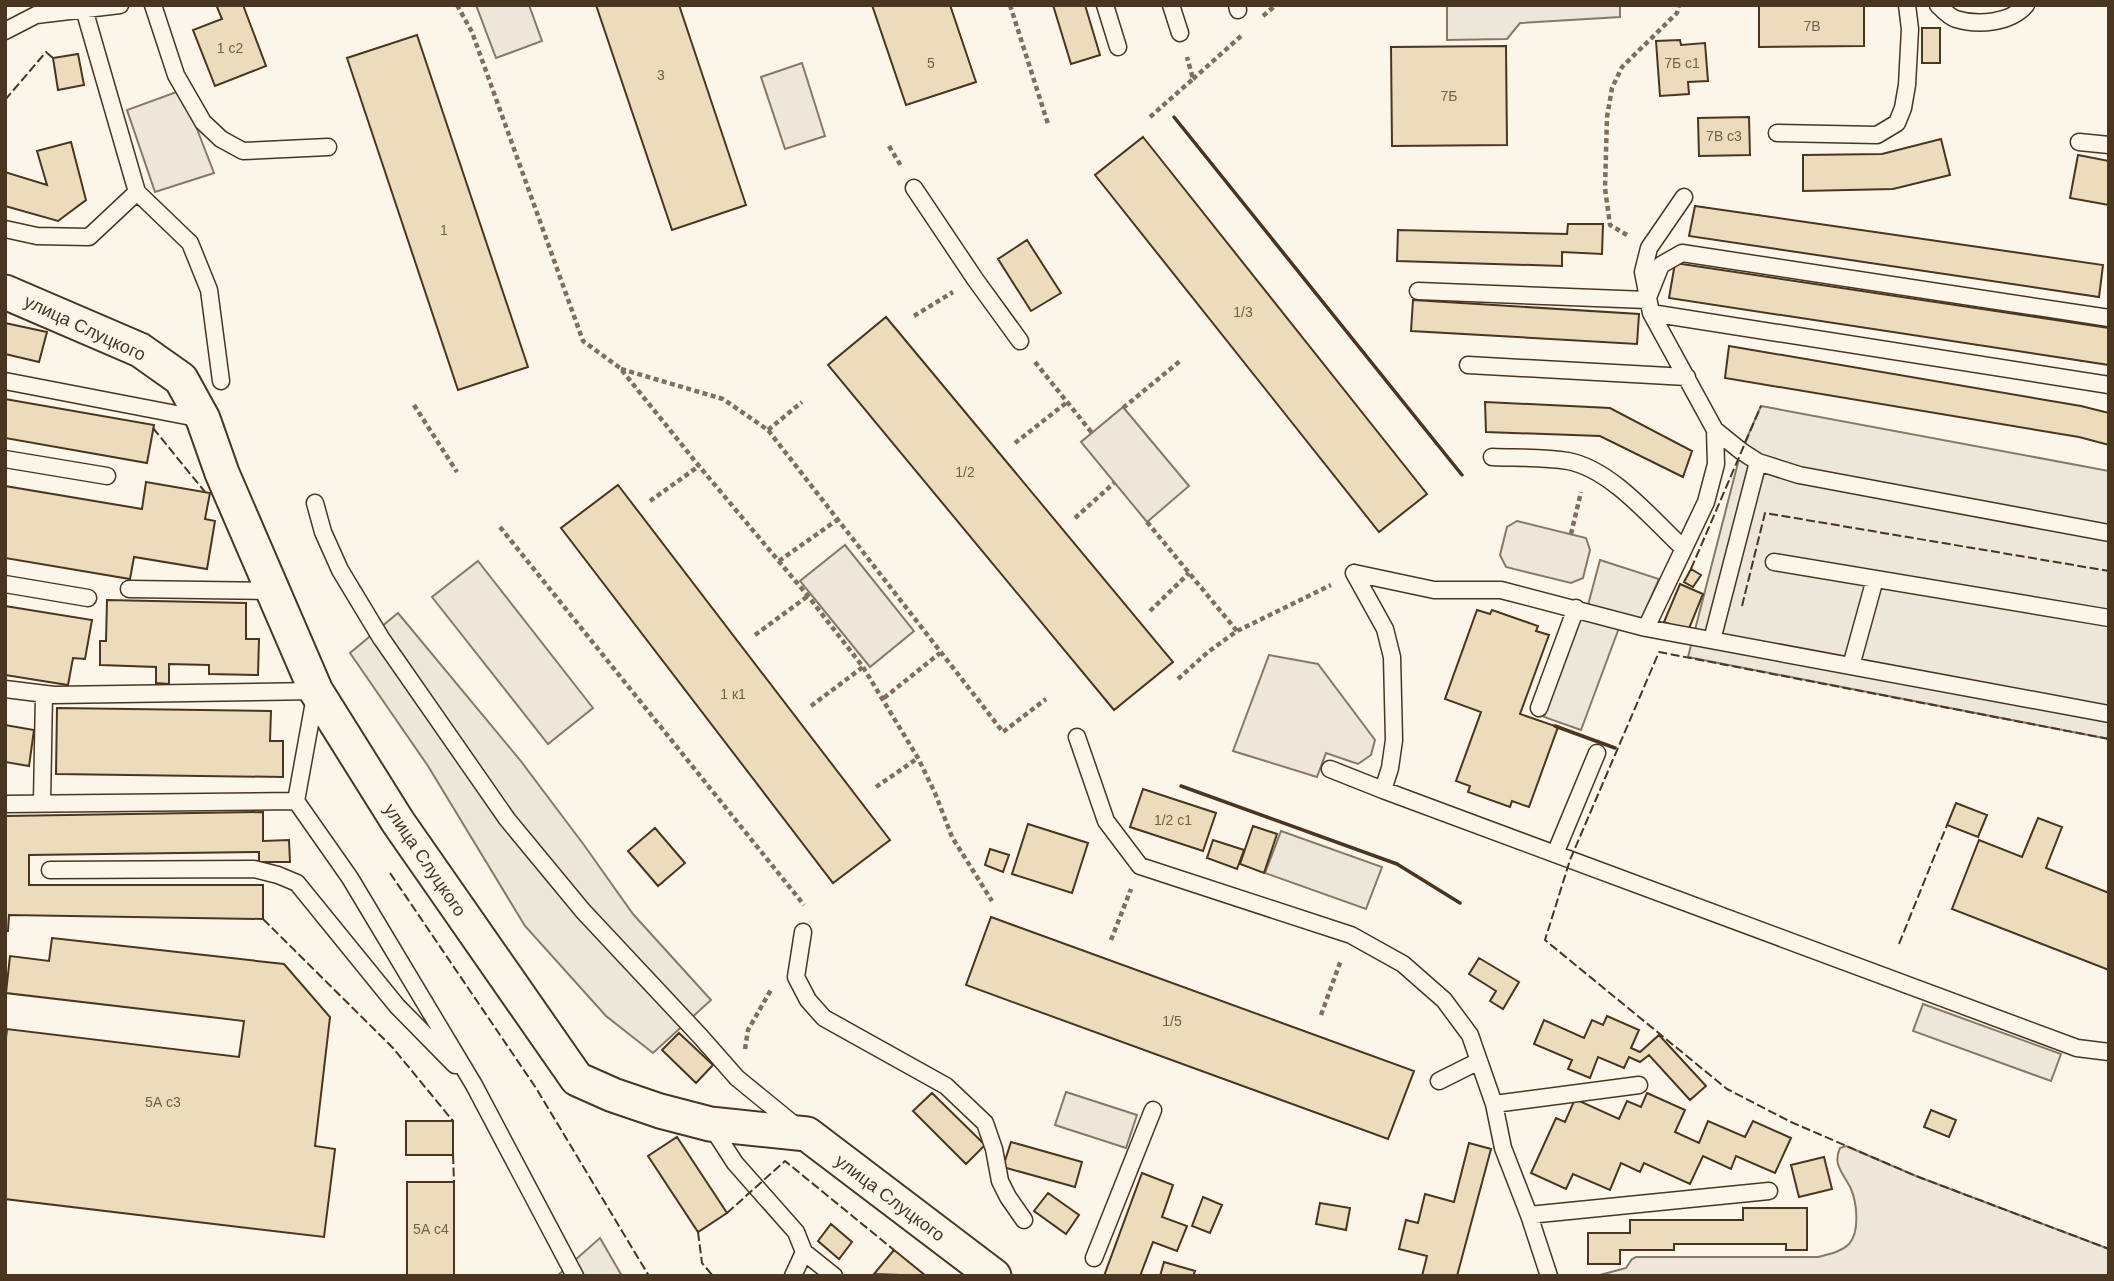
<svg xmlns="http://www.w3.org/2000/svg" width="2114" height="1281" viewBox="0 0 2114 1281" font-family="Helvetica,sans-serif">
	<style>
		.green { fill: #ede6d9; stroke: #887966; stroke-width: 2 }
		.parking { fill: #ede7d9; stroke: #887966; stroke-width: 2 }
		.building { fill: #ecdcbc; stroke: #4a3520; stroke-width: 2 }
		.lines { fill: none; stroke-linecap: round; stroke-linejoin: round }
		.service-casing { stroke: #4a3520; stroke-width: 19 }
		.minor-casing { stroke: #4a3520; stroke-width: 37 }
		.path { stroke: #7f6f5c; stroke-width: 4.5; stroke-dasharray: 5 3.5; stroke-linecap: butt }
		.service { stroke: #fbf6e9; stroke-width: 16 }
		.minor { stroke: #fbf6e9; stroke-width: 33 }
		.fence { stroke: #4a3520; stroke-width: 2; stroke-dasharray: 9 3.5; stroke-linecap: butt }
		.wall { stroke: #4a3520; stroke-width: 3.5 }
		.labels { text-anchor: middle; stroke-width: 5; stroke-linejoin: round; paint-order: stroke }
		.number-label { font-size: 14px; fill: #725f47 }
		.street-label { font-size: 18px; fill: #4a3520; stroke: #fbf6e9 }
	</style>
	<rect width="100%" height="100%" fill="#fbf6e9"/>
	<path class="green" d="M 476,5 L 529,5 L 542,41 L 496,58 Z
		M 802,63 L 825,136 L 785,149 L 761,77 Z
		M 182,90 L 214,173 L 155,192 L 127,110 Z
		M 1123,407 L 1189,486 L 1147,522 L 1081,442 Z
		M 1517,521 L 1586,538 L 1590,550 L 1583,578 L 1571,583 L 1506,567 L 1500,555 L 1507,527 Z
		M 845,545 L 914,631 L 870,667 L 800,581 Z
		M 478,561 L 593,708 L 548,744 L 432,597 Z
		M 1269,655 L 1318,664 L 1375,740 L 1371,755 L 1358,764 L 1326,753 L 1317,777 L 1233,751 Z
		M 1066,1092 L 1137,1115 L 1126,1148 L 1055,1125 Z
		M 1846,1146 L 1916,1176 L 2109,1249 L 2109,1276 L 1596,1276 L 1626,1268 L 1632,1259 L 1636,1257 L 1818,1257 C 1829,1254 1841,1252 1849,1244 C 1860,1232 1857,1203 1851,1189 C 1844,1174 1832,1165 1840,1148 Z"/>
	<path class="parking" d="M 1447,5 L 1620,5 L 1620,17 L 1520,23 L 1507,39 L 1447,40 Z
		M 1761,406 L 2109,471 L 2109,739 L 1688,657 L 1741,451 Z
		M 1600,560 L 1659,579 L 1641,620 L 1588,605 Z
		M 398,613 L 520,760 L 584,845 L 633,914 L 711,1000 L 653,1053 L 606,1016 L 525,926 L 428,766 L 350,653 Z
		M 1581,616 L 1619,628 L 1581,730 L 1544,717 Z
		M 1281,831 L 1382,867 L 1366,909 L 1265,873 Z
		M 1923,1004 L 2061,1054 L 2051,1081 L 1913,1031 Z
		M 600,1238 L 622,1276 L 557,1276 Z"/>
	<path class="building" d="M 221,5 L 243,5 L 266,66 L 215,86 L 193,30 L 222,19 L 217,7 Z
		M 596,5 L 679,5 L 746,205 L 672,230 Z
		M 872,5 L 950,5 L 976,82 L 906,105 Z
		M 1053,5 L 1085,5 L 1100,55 L 1071,64 Z
		M 1759,5 L 1864,5 L 1864,46 L 1759,47 Z
		M 1922,28 L 1940,28 L 1940,63 L 1922,63 Z
		M 417,35 L 528,367 L 458,390 L 347,58 Z
		M 1680,40 L 1681,45 L 1705,43 L 1708,81 L 1688,82 L 1689,94 L 1660,96 L 1656,41 Z
		M 1506,46 L 1507,145 L 1392,146 L 1391,47 Z
		M 78,54 L 84,85 L 58,90 L 53,58 Z
		M 1749,117 L 1750,155 L 1699,156 L 1698,118 Z
		M 1143,137 L 1427,494 L 1379,532 L 1095,175 Z
		M 1941,139 L 1950,175 L 1893,189 L 1803,191 L 1803,155 L 1882,154 Z
		M 71,142 L 86,200 L 58,221 L 5,206 L 5,172 L 47,185 L 37,151 Z
		M 2078,155 L 2109,161 L 2109,205 L 2070,198 Z
		M 1695,206 L 2103,265 L 2099,297 L 1689,236 Z
		M 1568,224 L 1603,224 L 1602,254 L 1562,252 L 1562,266 L 1397,261 L 1398,230 L 1567,234 Z
		M 1027,240 L 1061,293 L 1031,311 L 998,259 Z
		M 1675,263 L 2109,328 L 2109,365 L 1669,298 Z
		M 1413,300 L 1639,314 L 1637,344 L 1411,331 Z
		M 886,317 L 1173,662 L 1114,710 L 828,365 Z
		M 5,323 L 47,332 L 39,362 L 5,354 Z
		M 1729,346 L 2081,406 L 2109,413 L 2109,445 L 2079,437 L 1725,378 Z
		M 5,399 L 154,425 L 147,463 L 5,438 Z
		M 1485,402 L 1610,408 L 1692,451 L 1683,477 L 1600,436 L 1486,432 Z
		M 146,482 L 210,493 L 205,519 L 215,521 L 207,569 L 134,557 L 130,579 L 5,558 L 5,486 L 142,509 Z
		M 618,485 L 890,840 L 833,883 L 561,528 Z
		M 1691,569 L 1701,575 L 1693,587 L 1684,582 Z
		M 1680,584 L 1703,594 L 1688,631 L 1664,622 Z
		M 107,600 L 246,603 L 246,639 L 259,639 L 258,675 L 209,674 L 209,665 L 169,664 L 169,684 L 156,683 L 156,667 L 100,665 L 100,641 L 106,641 Z
		M 5,606 L 92,620 L 85,659 L 73,658 L 68,685 L 5,675 Z
		M 1477,610 L 1490,614 L 1492,610 L 1538,626 L 1536,631 L 1549,635 L 1520,714 L 1558,727 L 1529,807 L 1512,801 L 1510,807 L 1468,792 L 1470,786 L 1456,781 L 1481,712 L 1445,699 Z
		M 57,708 L 271,711 L 270,741 L 283,741 L 283,777 L 56,774 Z
		M 5,725 L 34,730 L 29,766 L 5,762 Z
		M 1143,789 L 1216,813 L 1203,851 L 1130,827 Z
		M 1956,803 L 1987,815 L 1978,837 L 1947,825 Z
		M 263,812 L 263,841 L 289,840 L 290,862 L 259,862 L 259,852 L 29,855 L 29,885 L 263,885 L 263,919 L 9,915 L 8,931 L 5,931 L 5,816 Z
		M 2038,818 L 2062,827 L 2046,868 L 2109,893 L 2109,970 L 1952,909 L 1979,840 L 2022,857 Z
		M 1028,824 L 1088,843 L 1072,893 L 1012,874 Z
		M 1253,826 L 1277,834 L 1264,873 L 1240,864 Z
		M 655,828 L 685,863 L 658,886 L 628,851 Z
		M 1213,840 L 1244,850 L 1237,869 L 1207,858 Z
		M 990,849 L 1009,855 L 1003,872 L 985,865 Z
		M 991,917 L 1414,1071 L 1388,1139 L 966,985 Z
		M 52,938 L 284,964 L 330,1017 L 315,1146 L 335,1149 L 324,1237 L 5,1199 L 5,1047 L 7,1029 L 239,1057 L 244,1021 L 6,993 L 10,956 L 49,961 Z
		M 1479,958 L 1519,982 L 1503,1009 L 1490,1001 L 1496,991 L 1469,974 Z
		M 1607,1016 L 1639,1030 L 1631,1048 L 1640,1052 L 1659,1035 L 1706,1086 L 1690,1100 L 1649,1055 L 1640,1062 L 1629,1057 L 1624,1068 L 1598,1057 L 1590,1078 L 1568,1069 L 1572,1060 L 1534,1044 L 1544,1020 L 1584,1038 L 1592,1020 L 1603,1025 Z
		M 679,1033 L 713,1065 L 696,1083 L 662,1050 Z
		M 932,1093 L 985,1145 L 966,1164 L 913,1111 Z
		M 1647,1093 L 1685,1110 L 1675,1132 L 1699,1143 L 1708,1121 L 1745,1137 L 1753,1121 L 1791,1138 L 1775,1173 L 1736,1156 L 1731,1169 L 1703,1156 L 1690,1184 L 1644,1163 L 1640,1172 L 1621,1163 L 1610,1190 L 1573,1174 L 1566,1189 L 1531,1173 L 1556,1118 L 1565,1122 L 1575,1099 L 1619,1119 L 1627,1101 L 1641,1107 Z
		M 1931,1110 L 1956,1120 L 1949,1137 L 1924,1127 Z
		M 406,1121 L 453,1121 L 453,1155 L 406,1155 Z
		M 677,1137 L 727,1213 L 698,1232 L 648,1156 Z
		M 1011,1142 L 1082,1162 L 1075,1187 L 1003,1167 Z
		M 1469,1143 L 1491,1149 L 1457,1276 L 1422,1276 L 1427,1256 L 1399,1249 L 1406,1220 L 1418,1223 L 1425,1194 L 1454,1202 Z
		M 1824,1157 L 1832,1189 L 1799,1197 L 1791,1165 Z
		M 1142,1173 L 1173,1185 L 1162,1217 L 1187,1226 L 1177,1251 L 1153,1242 L 1140,1276 L 1104,1276 Z
		M 407,1182 L 454,1182 L 454,1276 L 407,1276 Z
		M 1048,1193 L 1079,1215 L 1066,1234 L 1034,1211 Z
		M 1203,1197 L 1222,1205 L 1210,1233 L 1192,1226 Z
		M 1320,1203 L 1350,1208 L 1346,1230 L 1316,1224 Z
		M 1743,1208 L 1807,1208 L 1807,1250 L 1786,1250 L 1786,1244 L 1674,1244 L 1674,1250 L 1620,1250 L 1620,1264 L 1588,1264 L 1588,1233 L 1630,1233 L 1630,1220 L 1743,1220 Z
		M 831,1224 L 852,1242 L 839,1259 L 818,1241 Z
		M 894,1250 L 926,1276 L 874,1274 Z
		M 1164,1262 L 1195,1271 L 1193,1276 L 1160,1276 Z"/>
	<g class="lines">
		<defs>
			<path id="service" d="M 153,5 L 176,75 L 203,122 L 221,139 L 243,151 L 328,147
				M 1105,5 L 1118,47
				M 1171,5 L 1180,33
				M 1237,5 L 1238,10
				M 1938,5 C 1943,10 1949,17 1956,19 C 1978,26 2011,23 2026,5
				M 84,9 L 137,192
				M 5,31 L 36,15 L 120,5
				M 1777,133 L 1877,135 L 1897,123 L 1903,108 L 1907,85 L 1910,29 L 1907,5
				M 2079,142 L 2109,145
				M 914,188 L 975,279 L 1020,341
				M 5,229 L 37,236 L 89,237 L 137,192 L 190,243 L 209,290 L 221,381
				M 1418,291 L 1647,300 L 1661,265 L 1682,253 L 2109,318
				M 1651,313 L 2109,385
				M 1468,365 L 1687,377
				M 5,381 L 202,419
				M 1715,430 L 1741,451 L 1758,462
				M 1492,457 C 1517,458 1544,457 1568,461 C 1611,469 1652,519 1683,548
				M 5,459 L 107,476
				M 315,503 L 323,532 L 340,570 L 381,638 L 507,819 L 583,911 L 700,1036 L 737,1078 L 797,1127
				M 1774,562 L 2109,618
				M 1354,573 L 1385,629 L 1392,657 L 1394,740 L 1390,768 L 1383,790 L 2077,1048 L 2109,1052
				M 1354,573 L 1434,590 L 1501,590 L 1646,628 L 2109,714
				M 5,584 L 88,598
				M 129,589 L 273,591
				M 1646,628 L 1706,502 L 1716,464 L 1715,430 L 1651,313 L 1643,272 L 1649,248 L 1684,197
				M 1712,640 L 1758,462 L 1799,475 L 2109,533
				M 1851,666 L 1875,579
				M 5,689 L 54,695 L 316,691 L 296,801 L 350,878 L 474,1085 L 575,1276
				M 1539,708 L 1576,608
				M 1077,737 L 1106,821 L 1140,866 L 1351,935 L 1403,964 L 1444,1000 L 1470,1035 L 1479,1061 L 1439,1081
				M 1330,769 L 1383,790
				M 42,802 L 44,694
				M 5,804 L 296,801
				M 1555,854 L 1597,753
				M 50,870 L 254,869 L 278,875 L 297,883 L 397,1006 L 455,1065
				M 803,932 L 796,977 L 808,1000 L 824,1018 L 946,1086 L 985,1123 L 994,1149 L 1000,1181 L 1008,1197 L 1024,1220
				M 1479,1061 L 1494,1104 L 1503,1148 L 1529,1215 L 1549,1276
				M 1494,1104 L 1639,1085
				M 711,1126 L 735,1163 L 796,1232 L 804,1252 L 793,1276
				M 1529,1215 L 1769,1191
				M 804,1252 L 834,1276
				M 1094,1258 L 1153,1110"/>
			<path id="minor" d="M 5,292 L 140,350 L 181,379 L 203,419 L 222,473 L 316,691 L 398,822 L 577,1079 L 613,1095 L 660,1111 L 710,1124 L 807,1134 L 994,1276"/>
		</defs>
		<use href="#service" class="service-casing"/>
		<use href="#minor" class="minor-casing"/>
		<path class="path" d="M 457,5 L 472,32 L 583,341 L 620,368 L 699,466 L 808,596 L 863,667 L 918,758 L 935,793 L 952,837 L 992,901
			M 1010,5 L 1048,124
			M 1263,16 L 1276,5
			M 1193,79 L 1241,36
			M 1150,117 L 1193,79 L 1187,57
			M 889,146 L 901,166
			M 1627,235 L 1610,225 L 1605,188 L 1607,117 L 1612,88 L 1622,67 L 1677,13 L 1679,5
			M 914,316 L 953,292
			M 1035,362 L 1092,433
			M 621,369 L 723,399 L 768,430 L 1003,732 L 1046,699
			M 414,405 L 457,472
			M 1123,408 L 1180,361
			M 768,430 L 802,402
			M 1015,443 L 1066,403
			M 650,501 L 699,466
			M 1075,518 L 1114,483
			M 1147,522 L 1237,631
			M 500,527 L 804,905
			M 1571,534 L 1581,492
			M 779,561 L 837,520
			M 1150,611 L 1189,573
			M 755,635 L 808,596
			M 1178,679 L 1208,652 L 1237,631 L 1331,585
			M 884,698 L 940,653
			M 811,706 L 863,667
			M 876,787 L 918,758
			M 1111,940 L 1131,889
			M 1321,1015 L 1341,960
			M 745,1049 L 748,1030 L 772,988"/>
		<use href="#service" class="service"/>
		<use href="#minor" class="minor"/>
		<path class="fence" d="M 5,100 L 46,52 L 53,58
			M 153,428 L 205,492
			M 1691,569 L 1761,406
			M 1742,606 L 1765,513 L 2109,571
			M 2109,739 L 1659,652 L 1570,860 L 1545,940 L 1727,1089 L 1791,1122 L 1916,1176 L 2109,1249
			M 390,873 L 536,1088 L 649,1276
			M 263,919 L 393,1048 L 453,1121
			M 1899,944 L 1947,825
			M 453,1155 L 454,1182
			M 727,1213 L 785,1161 L 894,1250
			M 698,1232 L 702,1263 L 713,1276"/>
		<path class="wall" d="M 1174,117 L 1462,475
			M 1555,726 L 1615,748
			M 1181,786 L 1397,864 L 1460,903"/>
	</g>
	<g class="labels">
		<g class="number-label">
			<text x="1812" y="31">7В</text>
			<text x="230" y="53">1 с2</text>
			<text x="931" y="68">5</text>
			<text x="1682" y="68">7Б с1</text>
			<text x="661" y="80">3</text>
			<text x="1449" y="101">7Б</text>
			<text x="1724" y="141">7В с3</text>
			<text x="444" y="235">1</text>
			<text x="1243" y="317">1/3</text>
			<text x="965" y="477">1/2</text>
			<text x="733" y="699">1 к1</text>
			<text x="1173" y="825">1/2 с1</text>
			<text x="1172" y="1026">1/5</text>
			<text x="163" y="1107">5А с3</text>
			<text x="431" y="1234">5А с4</text>
		</g>
		<g class="street-label">
			<text transform="translate(85 328) rotate(25)" y="6">улица Слуцкого</text>
			<text transform="translate(425 860) rotate(56)" y="6">улица Слуцкого</text>
			<text transform="translate(890 1198) rotate(37)" y="6">улица Слуцкого</text>
		</g>
	</g>
	<rect width="2114" height="1281" fill="none" stroke="#4a3520" stroke-width="14"/>
</svg>
